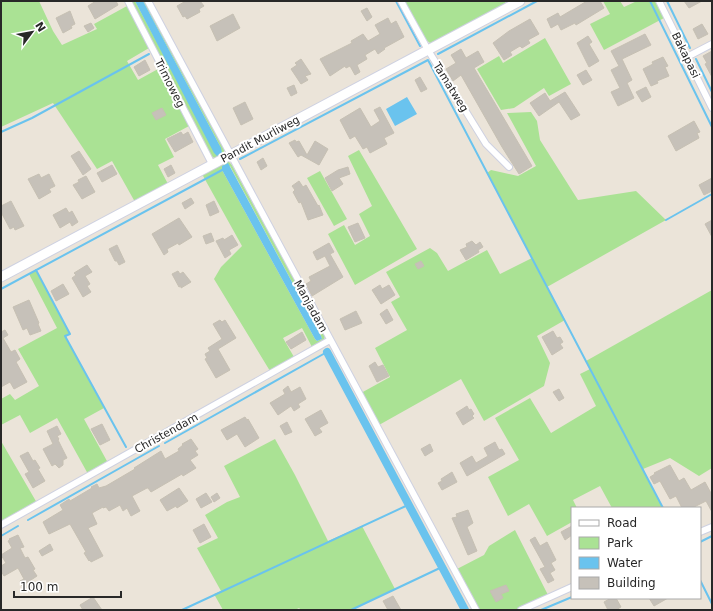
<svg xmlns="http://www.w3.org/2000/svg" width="713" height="611" viewBox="0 0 713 611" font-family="'DejaVu Sans',sans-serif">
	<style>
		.green { fill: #aae294; fill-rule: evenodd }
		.water { fill: #6ac3ee }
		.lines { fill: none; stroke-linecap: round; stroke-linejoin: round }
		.stream { stroke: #6ac3ee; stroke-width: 2 }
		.canal { stroke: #6ac3ee; stroke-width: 8 }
		.building { fill: #c6c1b9; stroke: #c6c0b3 }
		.street-casing { stroke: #ced1e1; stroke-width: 8 }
		.secondary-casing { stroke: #ced1e1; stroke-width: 11 }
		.street { stroke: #fff; stroke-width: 6 }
		.secondary { stroke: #fff; stroke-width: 9 }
		.labels { text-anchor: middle; stroke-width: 4; stroke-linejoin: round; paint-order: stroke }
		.street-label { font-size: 11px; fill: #282828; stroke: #fff }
	</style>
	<rect width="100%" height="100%" fill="#ebe4d9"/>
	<path class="green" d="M 1,1 L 39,1 L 53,31 L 62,45 L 97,29 L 94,24 L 127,6 L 149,48 L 127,61 L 138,80 L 158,69 L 189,126 L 165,139 L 174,157 L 158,165 L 168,184 L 135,202 L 112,161 L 97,169 L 53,103 L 1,127 Z
		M 131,1 L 135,1 L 169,65 L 221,148 L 143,1 L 145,1 L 225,148 L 223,155 L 216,159 L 211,156 Z
		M 404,1 L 505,1 L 506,4 L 434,43 L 430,43 L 424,38 Z
		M 603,1 L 620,1 L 624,7 L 637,1 L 655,1 L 664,18 L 604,50 L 590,24 L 610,14 Z
		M 545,38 L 571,84 L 549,96 L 544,88 L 514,108 L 501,110 L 477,69 L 499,56 L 503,63 Z
		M 531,112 L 537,121 L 540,140 L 578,200 L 636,191 L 666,220 L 547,287 L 565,320 L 537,336 L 550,363 L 544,386 L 484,421 L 461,379 L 379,425 L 361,393 L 390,377 L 375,348 L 407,330 L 391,302 L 400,297 L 386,272 L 430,248 L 437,253 L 448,271 L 487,250 L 500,274 L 532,258 L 487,173 L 491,170 L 518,176 L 536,166 L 507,113 Z
		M 359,150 L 417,249 L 355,285 L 328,234 L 344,225 L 355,245 L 370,236 L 359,214 L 372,206 L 348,156 Z
		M 228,161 L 232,165 L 325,336 L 324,340 L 312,347 L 302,328 L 283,338 L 294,357 L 270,371 L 214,279 L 221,267 L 242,246 L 202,174 ZM 230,166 L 321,336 L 322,339 L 317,341 L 315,339 L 222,170 Z
		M 320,171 L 347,219 L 334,226 L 307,178 Z
		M 36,270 L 70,334 L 66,337 L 104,408 L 84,419 L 108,463 L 88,474 L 57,418 L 30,433 L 20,415 L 1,425 L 1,399 L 10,394 L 15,400 L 39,386 L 18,349 L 57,328 L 29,274 Z
		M 712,290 L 712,468 L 699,476 L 670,458 L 643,469 L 663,508 L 612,508 L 600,486 L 573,500 L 577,508 L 572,508 L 572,522 L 547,536 L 529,504 L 508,516 L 488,477 L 519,460 L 495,418 L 530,398 L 551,433 L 596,406 L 580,374 L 590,369 L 586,361 Z
		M 275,439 L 295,475 L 328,541 L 362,526 L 395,589 L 352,610 L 301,610 L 299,608 L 295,610 L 223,610 L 214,594 L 221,591 L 197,548 L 218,538 L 205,515 L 227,502 L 240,497 L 224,466 Z
		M 1,441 L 37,503 L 1,523 Z
		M 515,530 L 548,595 L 515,610 L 478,610 L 457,569 L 484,555 L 489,546 Z"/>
	<path class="water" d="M 135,1 L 143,1 L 221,148 L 222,153 L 217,156 L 214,153 Z
		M 407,97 L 417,114 L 395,126 L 386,109 Z
		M 228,163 L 321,336 L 322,339 L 317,341 L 315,339 L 222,170 L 222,166 Z"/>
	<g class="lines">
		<path class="stream" d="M 396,1 L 420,46
			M 650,1 L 712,127
			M 667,1 L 690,48
			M 438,54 L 537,1
			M 696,59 L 712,92
			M 1,132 L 32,118 L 149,54
			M 240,159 L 428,60 L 663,508
			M 666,220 L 712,194
			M 36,270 L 70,334 L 65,336 L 126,447
			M 1,289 L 224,169
			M 165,443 L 327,352
			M 28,520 L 159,446
			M 1,536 L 18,526
			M 700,542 L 712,536
			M 700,580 L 712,604
			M 182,610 L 408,505
			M 351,610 L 442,567
			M 541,610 L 572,597"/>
		<path class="canal" d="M 327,352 L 465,610"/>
	</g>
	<path class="building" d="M 96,1 L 116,1 L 118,5 L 95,19 L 88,6 Z
		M 186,1 L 200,1 L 204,6 L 199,9 L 200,12 L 187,19 L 185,16 L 183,17 L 177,6 Z
		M 587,1 L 600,1 L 604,8 L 576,25 L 575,23 L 561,30 L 558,24 L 551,28 L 547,19 L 558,13 L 560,17 Z
		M 684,1 L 702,1 L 689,8 Z
		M 367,8 L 372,17 L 367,21 L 361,11 Z
		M 70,11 L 75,24 L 71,26 L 72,28 L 63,33 L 56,18 Z
		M 233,14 L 240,28 L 217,41 L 210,26 Z
		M 388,18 L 391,24 L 396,21 L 404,37 L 384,48 L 385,49 L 378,54 L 375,49 L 365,55 L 367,59 L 357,65 L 360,72 L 355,75 L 350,66 L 346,68 L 345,66 L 330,76 L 320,59 L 352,43 L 351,41 L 363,34 L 368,41 L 380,34 L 375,25 Z
		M 530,19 L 539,34 L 528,40 L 530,43 L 522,48 L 520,46 L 510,52 L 512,55 L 504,60 L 493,43 L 509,31 Z
		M 91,23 L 94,28 L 88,32 L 84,26 Z
		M 702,24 L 708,34 L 698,39 L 693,29 Z
		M 645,34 L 651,45 L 622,59 L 632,80 L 627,83 L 634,98 L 618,106 L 611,92 L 620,88 L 611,70 L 619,66 L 611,51 Z
		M 588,36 L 592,42 L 589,44 L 599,61 L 589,67 L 577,43 Z
		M 461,49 L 466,58 L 478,51 L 484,62 L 474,68 L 532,166 L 519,174 L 502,147 L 461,75 L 453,81 L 446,69 L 456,63 L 451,55 Z
		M 712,51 L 712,77 L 705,64 L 707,63 L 703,56 Z
		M 663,57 L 668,66 L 665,67 L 669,76 L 657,81 L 658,83 L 651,86 L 643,69 L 653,64 L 652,62 Z
		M 301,59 L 311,74 L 305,76 L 308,80 L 301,84 L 291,69 L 297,65 L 295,63 Z
		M 145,60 L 150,70 L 139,76 L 134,67 Z
		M 586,70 L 592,80 L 583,85 L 577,75 Z
		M 420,77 L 427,89 L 421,92 L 415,80 Z
		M 294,85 L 297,93 L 291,96 L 287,88 Z
		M 646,87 L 651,97 L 642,102 L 636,92 Z
		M 565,92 L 580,115 L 571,120 L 559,102 L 539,116 L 530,103 L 545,93 L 550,101 Z
		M 245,102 L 253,119 L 241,125 L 233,108 Z
		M 380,107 L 394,133 L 384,138 L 387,144 L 370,153 L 367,147 L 363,149 L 355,136 L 350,139 L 340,120 L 360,108 L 371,127 L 380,121 L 374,110 Z
		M 162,108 L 166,115 L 156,120 L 152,113 Z
		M 694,121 L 700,132 L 697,133 L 699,138 L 676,151 L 668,136 Z
		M 181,132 L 183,135 L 188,132 L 193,142 L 175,152 L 167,139 Z
		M 295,140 L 296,142 L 299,141 L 307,155 L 315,141 L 328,149 L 319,165 L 301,155 L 298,157 L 289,143 Z
		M 79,151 L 91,169 L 83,175 L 71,156 Z
		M 263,158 L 267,166 L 261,170 L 257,162 Z
		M 112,165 L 117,174 L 102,182 L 97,173 Z
		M 171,165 L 175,173 L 168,177 L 164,169 Z
		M 348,167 L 350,174 L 339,178 L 343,184 L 332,191 L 325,178 L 338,170 Z
		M 39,174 L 41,178 L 49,174 L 55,186 L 49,189 L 51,192 L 39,199 L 28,179 Z
		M 86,176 L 95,192 L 82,199 L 73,185 L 79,182 L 78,180 Z
		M 712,178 L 712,191 L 704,195 L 699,185 Z
		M 299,181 L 303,187 L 306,185 L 318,206 L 319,205 L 323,215 L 308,220 L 301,202 L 299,203 L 293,192 L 295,190 L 292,186 Z
		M 191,198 L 194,203 L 185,209 L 182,203 Z
		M 11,201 L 24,226 L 15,230 L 14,227 L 10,229 L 1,212 L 1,206 Z
		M 214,201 L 219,212 L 210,216 L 206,205 Z
		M 66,208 L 69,213 L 72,211 L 78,222 L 72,226 L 70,222 L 60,228 L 53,215 Z
		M 179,218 L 192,237 L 179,245 L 178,243 L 167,249 L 168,252 L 164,255 L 152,234 Z
		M 712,220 L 712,237 L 705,224 Z
		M 358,223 L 365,238 L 355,242 L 348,227 Z
		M 211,233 L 214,241 L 206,244 L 203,236 Z
		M 232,235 L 238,245 L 229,250 L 231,254 L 225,258 L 216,241 L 223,238 L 224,240 Z
		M 472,241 L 476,245 L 480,242 L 483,247 L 478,250 L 479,252 L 466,260 L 460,250 L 467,247 L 466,244 Z
		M 329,243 L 334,252 L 330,254 L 343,277 L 312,296 L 306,284 L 311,281 L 309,277 L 330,266 L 325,256 L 317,260 L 313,252 Z
		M 117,245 L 125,262 L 119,265 L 117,261 L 115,261 L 109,249 Z
		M 421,261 L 424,266 L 418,269 L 415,264 Z
		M 87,265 L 92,272 L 85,276 L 90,284 L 87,286 L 91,292 L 83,297 L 72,278 L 76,275 L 74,273 Z
		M 178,271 L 180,274 L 183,272 L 191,282 L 181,288 L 181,286 L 179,287 L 172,274 Z
		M 63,284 L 69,294 L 56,301 L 51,291 Z
		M 380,285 L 382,289 L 389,285 L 395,295 L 381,304 L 372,290 Z
		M 29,300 L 39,323 L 38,324 L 41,331 L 30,335 L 27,328 L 23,330 L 13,307 Z
		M 387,309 L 393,320 L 386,324 L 380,314 Z
		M 356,311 L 362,323 L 345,330 L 340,319 Z
		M 220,320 L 222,322 L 225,320 L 236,338 L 218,349 L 230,370 L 216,378 L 205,359 L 207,358 L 205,354 L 210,351 L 208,348 L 222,339 L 213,324 Z
		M 5,330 L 8,335 L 3,338 L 11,352 L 15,350 L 20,359 L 16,362 L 27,382 L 14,389 L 10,382 L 1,387 L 1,332 Z
		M 553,331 L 557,338 L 560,337 L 563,342 L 560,344 L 563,348 L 552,355 L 542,337 Z
		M 302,332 L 306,340 L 291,349 L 286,342 Z
		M 375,362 L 378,367 L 383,365 L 389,376 L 377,382 L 369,366 Z
		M 288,386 L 291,392 L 300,387 L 306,399 L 298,404 L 300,407 L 294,411 L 291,406 L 278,415 L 270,403 L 285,394 L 283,390 Z
		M 559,389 L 564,398 L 559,401 L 553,392 Z
		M 467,406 L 469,410 L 471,409 L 474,414 L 472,416 L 474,418 L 463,425 L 456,413 Z
		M 321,410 L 328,423 L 319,428 L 322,432 L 315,436 L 305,419 Z
		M 245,417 L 247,420 L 248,419 L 259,438 L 245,447 L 237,434 L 227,440 L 221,430 Z
		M 287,422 L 292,432 L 285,435 L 280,426 Z
		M 102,424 L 110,440 L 100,445 L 91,429 Z
		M 57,426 L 61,434 L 57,436 L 59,439 L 58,440 L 67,458 L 63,460 L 63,465 L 59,468 L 55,464 L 52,466 L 43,449 L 53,444 L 47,431 Z
		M 191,439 L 198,449 L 195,451 L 198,455 L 190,460 L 196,468 L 183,476 L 182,474 L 151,492 L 148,488 L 147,488 L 132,496 L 140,511 L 131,516 L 127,508 L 123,511 L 120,505 L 109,511 L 106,507 L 103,508 L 103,507 L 92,513 L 97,524 L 88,528 L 103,556 L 91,562 L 90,560 L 89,561 L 84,553 L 86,552 L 70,524 L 49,534 L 43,522 L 63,510 L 60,505 L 69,499 L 70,501 L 92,488 L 91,487 L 97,484 L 99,488 L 106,486 L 135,469 L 134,468 L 161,451 L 165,459 L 179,451 L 178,449 L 183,445 L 182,444 Z
		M 495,442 L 499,450 L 502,449 L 505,454 L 467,476 L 460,463 L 472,456 L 476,463 L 488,456 L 484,448 Z
		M 430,444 L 433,451 L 425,456 L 421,449 Z
		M 28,452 L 33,461 L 35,460 L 40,468 L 38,469 L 45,481 L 33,488 L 25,474 L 29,472 L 20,456 Z
		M 670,465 L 679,481 L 684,478 L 691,490 L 705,482 L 712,495 L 712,512 L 706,501 L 692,508 L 682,508 L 676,496 L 670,499 L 660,481 L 654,484 L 650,477 L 655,474 L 654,473 Z
		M 452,472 L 457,482 L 442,490 L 438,483 L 442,481 L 441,479 Z
		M 179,488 L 188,501 L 177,508 L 176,506 L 167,511 L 160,500 Z
		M 206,493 L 212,502 L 201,508 L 196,499 Z
		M 217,493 L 220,498 L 214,502 L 211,497 Z
		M 468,510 L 473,523 L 467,527 L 477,551 L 468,555 L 452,518 L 457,517 L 456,514 Z
		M 204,524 L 211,537 L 200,543 L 193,530 Z
		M 572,526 L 572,535 L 565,540 L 561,532 Z
		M 18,535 L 24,547 L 20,548 L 25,558 L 28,557 L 35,569 L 33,570 L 37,576 L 22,586 L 20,581 L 24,579 L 18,568 L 4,576 L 1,571 L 1,566 L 6,563 L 1,555 L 12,548 L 8,541 L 10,540 L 9,539 Z
		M 535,537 L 540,546 L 547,542 L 556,560 L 551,563 L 555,570 L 550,573 L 554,580 L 548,583 L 540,569 L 545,567 L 530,540 Z
		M 50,544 L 53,550 L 42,556 L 39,551 Z
		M 506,585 L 509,591 L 501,594 L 503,598 L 496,602 L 490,591 Z
		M 393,596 L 401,610 L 388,610 L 383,601 Z
		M 93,597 L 102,610 L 83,610 L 80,605 Z
		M 611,598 L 616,598 L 621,607 L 616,610 L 608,610 L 604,602 Z
		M 649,598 L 668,598 L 654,606 Z"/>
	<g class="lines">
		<defs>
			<path id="street" d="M 128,1 L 212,164
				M 148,1 L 476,610
				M 401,1 L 428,50 L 486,144 L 509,167
				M 659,1 L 712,108
				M 687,57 L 712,44
				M 1,525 L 330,340
				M 700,532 L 712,527
				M 521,610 L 572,587"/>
			<path id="secondary" d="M 1,277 L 520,1"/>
		</defs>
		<use href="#street" class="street-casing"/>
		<use href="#secondary" class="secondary-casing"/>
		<use href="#street" class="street"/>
		<use href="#secondary" class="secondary"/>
	</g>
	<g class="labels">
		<g class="street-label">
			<text transform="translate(686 55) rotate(64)" y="4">Bakapasi</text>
			<text transform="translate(170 83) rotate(63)" y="4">Trimoweg</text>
			<text transform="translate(451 87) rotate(58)" y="4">Tamatweg</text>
			<text transform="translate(260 139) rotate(-28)" y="4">Pandit Murliweg</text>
			<text transform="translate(311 306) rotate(61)" y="4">Manjadam</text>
			<text transform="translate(166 433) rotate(-29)" y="4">Christendam</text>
		</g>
	</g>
	<rect width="713" height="611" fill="none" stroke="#282828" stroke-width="4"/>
	<rect x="571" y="507" width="130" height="92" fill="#ffffff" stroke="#a9a9a9"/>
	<rect x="579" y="520" width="20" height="6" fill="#ffffff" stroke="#a9a9a9"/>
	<text x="607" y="527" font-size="12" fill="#282828">Road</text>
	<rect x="579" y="537" width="20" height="12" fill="#aae294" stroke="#a9a9a9"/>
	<text x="607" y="547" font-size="12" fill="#282828">Park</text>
	<rect x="579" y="557" width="20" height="12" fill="#6ac3ee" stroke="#a9a9a9"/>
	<text x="607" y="567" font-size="12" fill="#282828">Water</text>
	<rect x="579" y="577" width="20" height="12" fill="#c6c1b9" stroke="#a9a9a9"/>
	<text x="607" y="587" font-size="12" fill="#282828">Building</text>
	<g transform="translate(32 32) rotate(58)" stroke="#ffffff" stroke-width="3" paint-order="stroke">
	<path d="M0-3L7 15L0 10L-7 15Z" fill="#282828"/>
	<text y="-6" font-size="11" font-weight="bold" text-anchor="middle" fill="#282828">N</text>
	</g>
	<path d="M14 591v6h107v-6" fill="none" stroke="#282828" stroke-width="2"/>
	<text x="20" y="591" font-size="12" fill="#282828" stroke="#ffffff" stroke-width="3" paint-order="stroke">100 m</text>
</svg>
